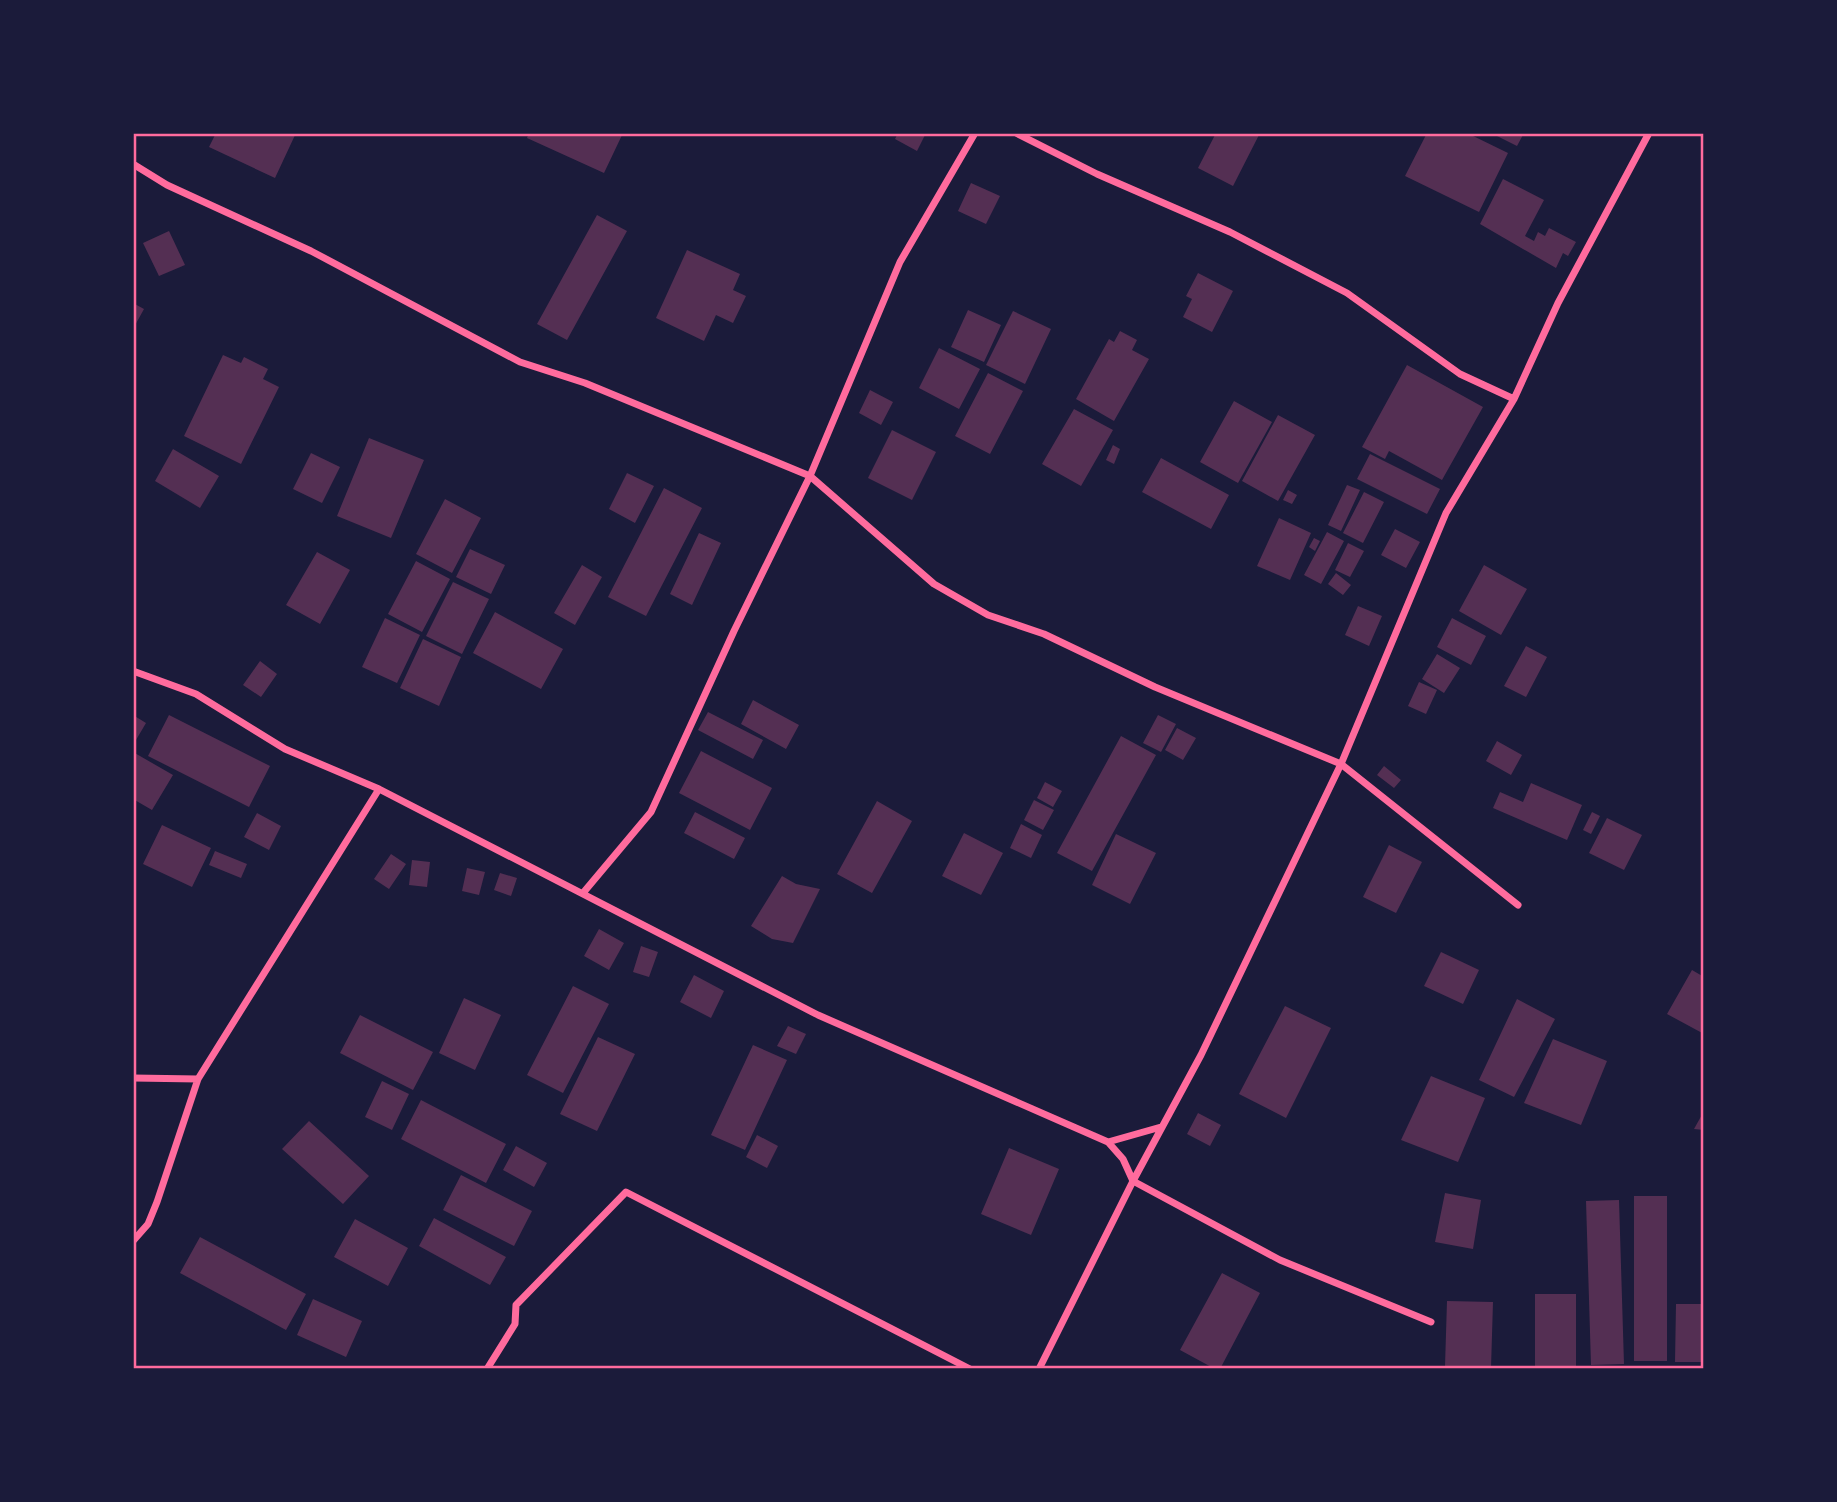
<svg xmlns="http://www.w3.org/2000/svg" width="1837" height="1502" viewBox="0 0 1837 1502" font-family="Arial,sans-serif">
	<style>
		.building { fill: #542f53 }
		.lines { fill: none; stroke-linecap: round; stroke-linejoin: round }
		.minor { stroke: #ff6b9d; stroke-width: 7 }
		.neatline { fill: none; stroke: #ff6b9d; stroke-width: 2.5 }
	</style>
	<rect width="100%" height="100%" fill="#1b1b3a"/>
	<path class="building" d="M 216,133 L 296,133 L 275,178 L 209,147 Z
		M 529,133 L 623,133 L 604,173 L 527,138 Z
		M 898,133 L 926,133 L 917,151 L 895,139 Z
		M 1216,133 L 1260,133 L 1233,186 L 1198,168 Z
		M 1427,133 L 1467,133 L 1508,153 L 1479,212 L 1405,176 Z
		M 1491,133 L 1524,133 L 1517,146 Z
		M 1503,179 L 1544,200 L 1525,236 L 1534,241 L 1538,232 L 1545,236 L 1549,228 L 1576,242 L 1568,256 L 1563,253 L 1556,268 L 1480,224 Z
		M 971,183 L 1000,196 L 986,224 L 958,211 Z
		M 597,215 L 627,231 L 567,340 L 537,324 Z
		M 169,231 L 185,265 L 159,276 L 143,243 Z
		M 687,250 L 740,274 L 733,290 L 746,296 L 733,323 L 716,315 L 704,341 L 656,318 Z
		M 1198,273 L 1233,291 L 1212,332 L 1183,317 L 1192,299 L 1186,296 Z
		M 133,303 L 144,309 L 133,329 Z
		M 968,310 L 1001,325 L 984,362 L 951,347 Z
		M 1013,311 L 1051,329 L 1025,384 L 986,365 Z
		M 1120,331 L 1137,340 L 1132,350 L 1149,359 L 1114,421 L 1076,399 L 1109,339 L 1114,342 Z
		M 939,348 L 980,369 L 959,409 L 919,388 Z
		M 223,355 L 241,363 L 244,357 L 268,369 L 263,379 L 279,387 L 241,464 L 184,436 Z
		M 1407,365 L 1483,407 L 1442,480 L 1389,451 L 1385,459 L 1362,447 Z
		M 988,373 L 1023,391 L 990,454 L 955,436 Z
		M 870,390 L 893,402 L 881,425 L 859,413 Z
		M 1234,401 L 1272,422 L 1238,483 L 1200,462 Z
		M 1074,409 L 1113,430 L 1081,486 L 1042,464 Z
		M 1278,415 L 1315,435 L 1278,501 L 1242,481 Z
		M 892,430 L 936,452 L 912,500 L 868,478 Z
		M 369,438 L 424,460 L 391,538 L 337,516 Z
		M 1113,445 L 1120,449 L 1114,464 L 1106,460 Z
		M 173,449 L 219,476 L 200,508 L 155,481 Z
		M 311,453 L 340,467 L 322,503 L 293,489 Z
		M 1370,454 L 1440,489 L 1427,514 L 1357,479 Z
		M 1161,458 L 1229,495 L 1211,529 L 1142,492 Z
		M 627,473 L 654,486 L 635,523 L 609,509 Z
		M 1347,485 L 1360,490 L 1341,531 L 1328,525 Z
		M 664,488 L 702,508 L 646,616 L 608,597 Z
		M 1288,490 L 1297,495 L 1292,504 L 1283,500 Z
		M 1364,492 L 1384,502 L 1363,543 L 1343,533 Z
		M 445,499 L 481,518 L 452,573 L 416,554 Z
		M 1279,518 L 1311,533 L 1290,580 L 1257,566 Z
		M 1395,529 L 1420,542 L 1406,568 L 1381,555 Z
		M 1327,532 L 1344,541 L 1321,584 L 1304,575 Z
		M 699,533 L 721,543 L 692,605 L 670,594 Z
		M 1314,538 L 1320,541 L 1315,551 L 1309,547 Z
		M 1348,543 L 1364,551 L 1350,577 L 1335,570 Z
		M 470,549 L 505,565 L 491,594 L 456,577 Z
		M 317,552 L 350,570 L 320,624 L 286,605 Z
		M 416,561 L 450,579 L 422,632 L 388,614 Z
		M 582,565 L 602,577 L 575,625 L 554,613 Z
		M 1484,565 L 1527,589 L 1501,635 L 1459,611 Z
		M 1336,573 L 1351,585 L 1343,595 L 1328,584 Z
		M 453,582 L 489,599 L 462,654 L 426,636 Z
		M 1358,606 L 1382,616 L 1369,646 L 1345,635 Z
		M 495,612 L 563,649 L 541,689 L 473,653 Z
		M 385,618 L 420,635 L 397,683 L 362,667 Z
		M 1452,618 L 1486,636 L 1471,665 L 1437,647 Z
		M 423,639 L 461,657 L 439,706 L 400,688 Z
		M 1526,646 L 1547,657 L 1526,697 L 1504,686 Z
		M 1437,654 L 1460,668 L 1444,693 L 1422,679 Z
		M 260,661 L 277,674 L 261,697 L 243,685 Z
		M 1419,682 L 1437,690 L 1426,714 L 1408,706 Z
		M 753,700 L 799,725 L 786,749 L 741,724 Z
		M 708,712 L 763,740 L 753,759 L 698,730 Z
		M 133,715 L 146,723 L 136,740 L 133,738 Z
		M 169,715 L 270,766 L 249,807 L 148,756 Z
		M 1158,715 L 1176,724 L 1161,752 L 1143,743 Z
		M 1177,728 L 1196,738 L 1183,760 L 1165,750 Z
		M 1121,736 L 1156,755 L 1092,871 L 1057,853 Z
		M 1497,741 L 1522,755 L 1511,775 L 1486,761 Z
		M 701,751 L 772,788 L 750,830 L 679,793 Z
		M 133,752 L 173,775 L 152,810 L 133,799 Z
		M 1384,766 L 1401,780 L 1394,788 L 1377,775 Z
		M 1045,782 L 1062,791 L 1053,807 L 1037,798 Z
		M 1531,783 L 1582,805 L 1567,840 L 1493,808 L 1500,792 L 1523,802 Z
		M 1034,800 L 1054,810 L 1043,830 L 1024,820 Z
		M 877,801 L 912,821 L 872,893 L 837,874 Z
		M 695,812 L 745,838 L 734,859 L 684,833 Z
		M 1592,812 L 1600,816 L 1591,834 L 1583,830 Z
		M 257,813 L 281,826 L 269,850 L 244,837 Z
		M 1607,818 L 1642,835 L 1624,870 L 1589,853 Z
		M 1021,824 L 1042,835 L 1031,858 L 1010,848 Z
		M 162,825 L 211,848 L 192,887 L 143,864 Z
		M 964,833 L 1003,853 L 981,895 L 942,876 Z
		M 1116,834 L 1156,853 L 1130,904 L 1092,885 Z
		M 1389,845 L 1422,862 L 1396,913 L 1363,897 Z
		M 215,851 L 247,864 L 241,878 L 209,865 Z
		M 391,854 L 406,864 L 389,889 L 374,879 Z
		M 412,860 L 430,862 L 427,887 L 409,885 Z
		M 467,868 L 485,872 L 479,895 L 462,891 Z
		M 500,873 L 517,878 L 511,896 L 494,890 Z
		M 782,876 L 796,884 L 820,889 L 793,943 L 772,939 L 751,926 Z
		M 599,929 L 624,943 L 609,970 L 584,956 Z
		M 641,946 L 658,952 L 649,977 L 633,972 Z
		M 1441,952 L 1479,970 L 1463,1004 L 1424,986 Z
		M 1692,970 L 1704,977 L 1704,1034 L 1667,1014 Z
		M 694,975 L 724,991 L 711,1018 L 680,1002 Z
		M 573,986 L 609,1004 L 563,1093 L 527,1075 Z
		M 464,998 L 501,1015 L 475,1070 L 439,1053 Z
		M 1517,999 L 1555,1019 L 1514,1097 L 1479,1080 Z
		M 1285,1006 L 1331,1028 L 1286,1118 L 1239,1094 Z
		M 360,1015 L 433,1052 L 413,1090 L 340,1053 Z
		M 788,1026 L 806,1034 L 796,1054 L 777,1046 Z
		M 598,1037 L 635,1054 L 597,1131 L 560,1114 Z
		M 1553,1039 L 1607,1061 L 1581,1125 L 1524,1103 Z
		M 753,1045 L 787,1060 L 745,1150 L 711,1135 Z
		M 1431,1076 L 1485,1098 L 1458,1162 L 1401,1140 Z
		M 382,1081 L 409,1094 L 392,1130 L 365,1117 Z
		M 421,1100 L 506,1144 L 486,1183 L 401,1139 Z
		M 1704,1111 L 1704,1130 L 1694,1129 Z
		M 1198,1113 L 1221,1125 L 1210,1146 L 1187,1134 Z
		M 309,1121 L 369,1176 L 343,1204 L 282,1149 Z
		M 757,1135 L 778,1146 L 767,1168 L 746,1157 Z
		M 516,1146 L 547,1163 L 534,1187 L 503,1170 Z
		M 1009,1148 L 1059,1169 L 1031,1235 L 981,1214 Z
		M 461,1175 L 532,1211 L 514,1246 L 443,1210 Z
		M 1445,1193 L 1481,1200 L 1473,1249 L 1435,1242 Z
		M 1634,1196 L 1667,1196 L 1667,1361 L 1634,1361 Z
		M 1619,1200 L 1624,1364 L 1591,1365 L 1586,1201 Z
		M 434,1218 L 506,1257 L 490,1285 L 419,1246 Z
		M 355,1219 L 408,1248 L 388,1286 L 334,1257 Z
		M 200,1237 L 306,1294 L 286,1330 L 180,1273 Z
		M 1222,1273 L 1260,1293 L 1220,1369 L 1215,1369 L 1180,1350 Z
		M 1535,1294 L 1576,1294 L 1576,1369 L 1535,1369 Z
		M 313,1299 L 362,1321 L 346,1357 L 297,1335 Z
		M 1447,1301 L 1493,1302 L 1491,1368 L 1445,1366 Z
		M 1676,1304 L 1704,1304 L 1704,1362 L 1675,1362 Z"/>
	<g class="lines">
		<path class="minor" d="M 1016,133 L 1097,174 L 1230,232 L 1347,293 L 1460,374 L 1514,399
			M 133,164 L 167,185 L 311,251 L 520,362 L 585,383 L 810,476 L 934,584 L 988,615 L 1044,634 L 1155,687 L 1341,764 L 1518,905
			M 133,671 L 196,694 L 285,749 L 379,789 L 818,1015 L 1108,1142 L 1123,1159 L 1133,1181 L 1280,1260 L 1431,1322
			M 583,893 L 651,812 L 734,631 L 810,476 L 900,262 L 975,133
			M 133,1078 L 198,1079
			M 1108,1142 L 1161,1127
			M 133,1241 L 148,1224 L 157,1202 L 198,1079 L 379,789
			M 487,1369 L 515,1324 L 516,1305 L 626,1192 L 970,1369
			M 1039,1369 L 1133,1181 L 1201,1055 L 1341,764 L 1446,513 L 1514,399 L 1558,303 L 1649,133"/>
	</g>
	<rect width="1837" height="1502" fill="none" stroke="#1b1b3a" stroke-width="270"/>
	<rect x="135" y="135" width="1567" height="1232" class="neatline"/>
</svg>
